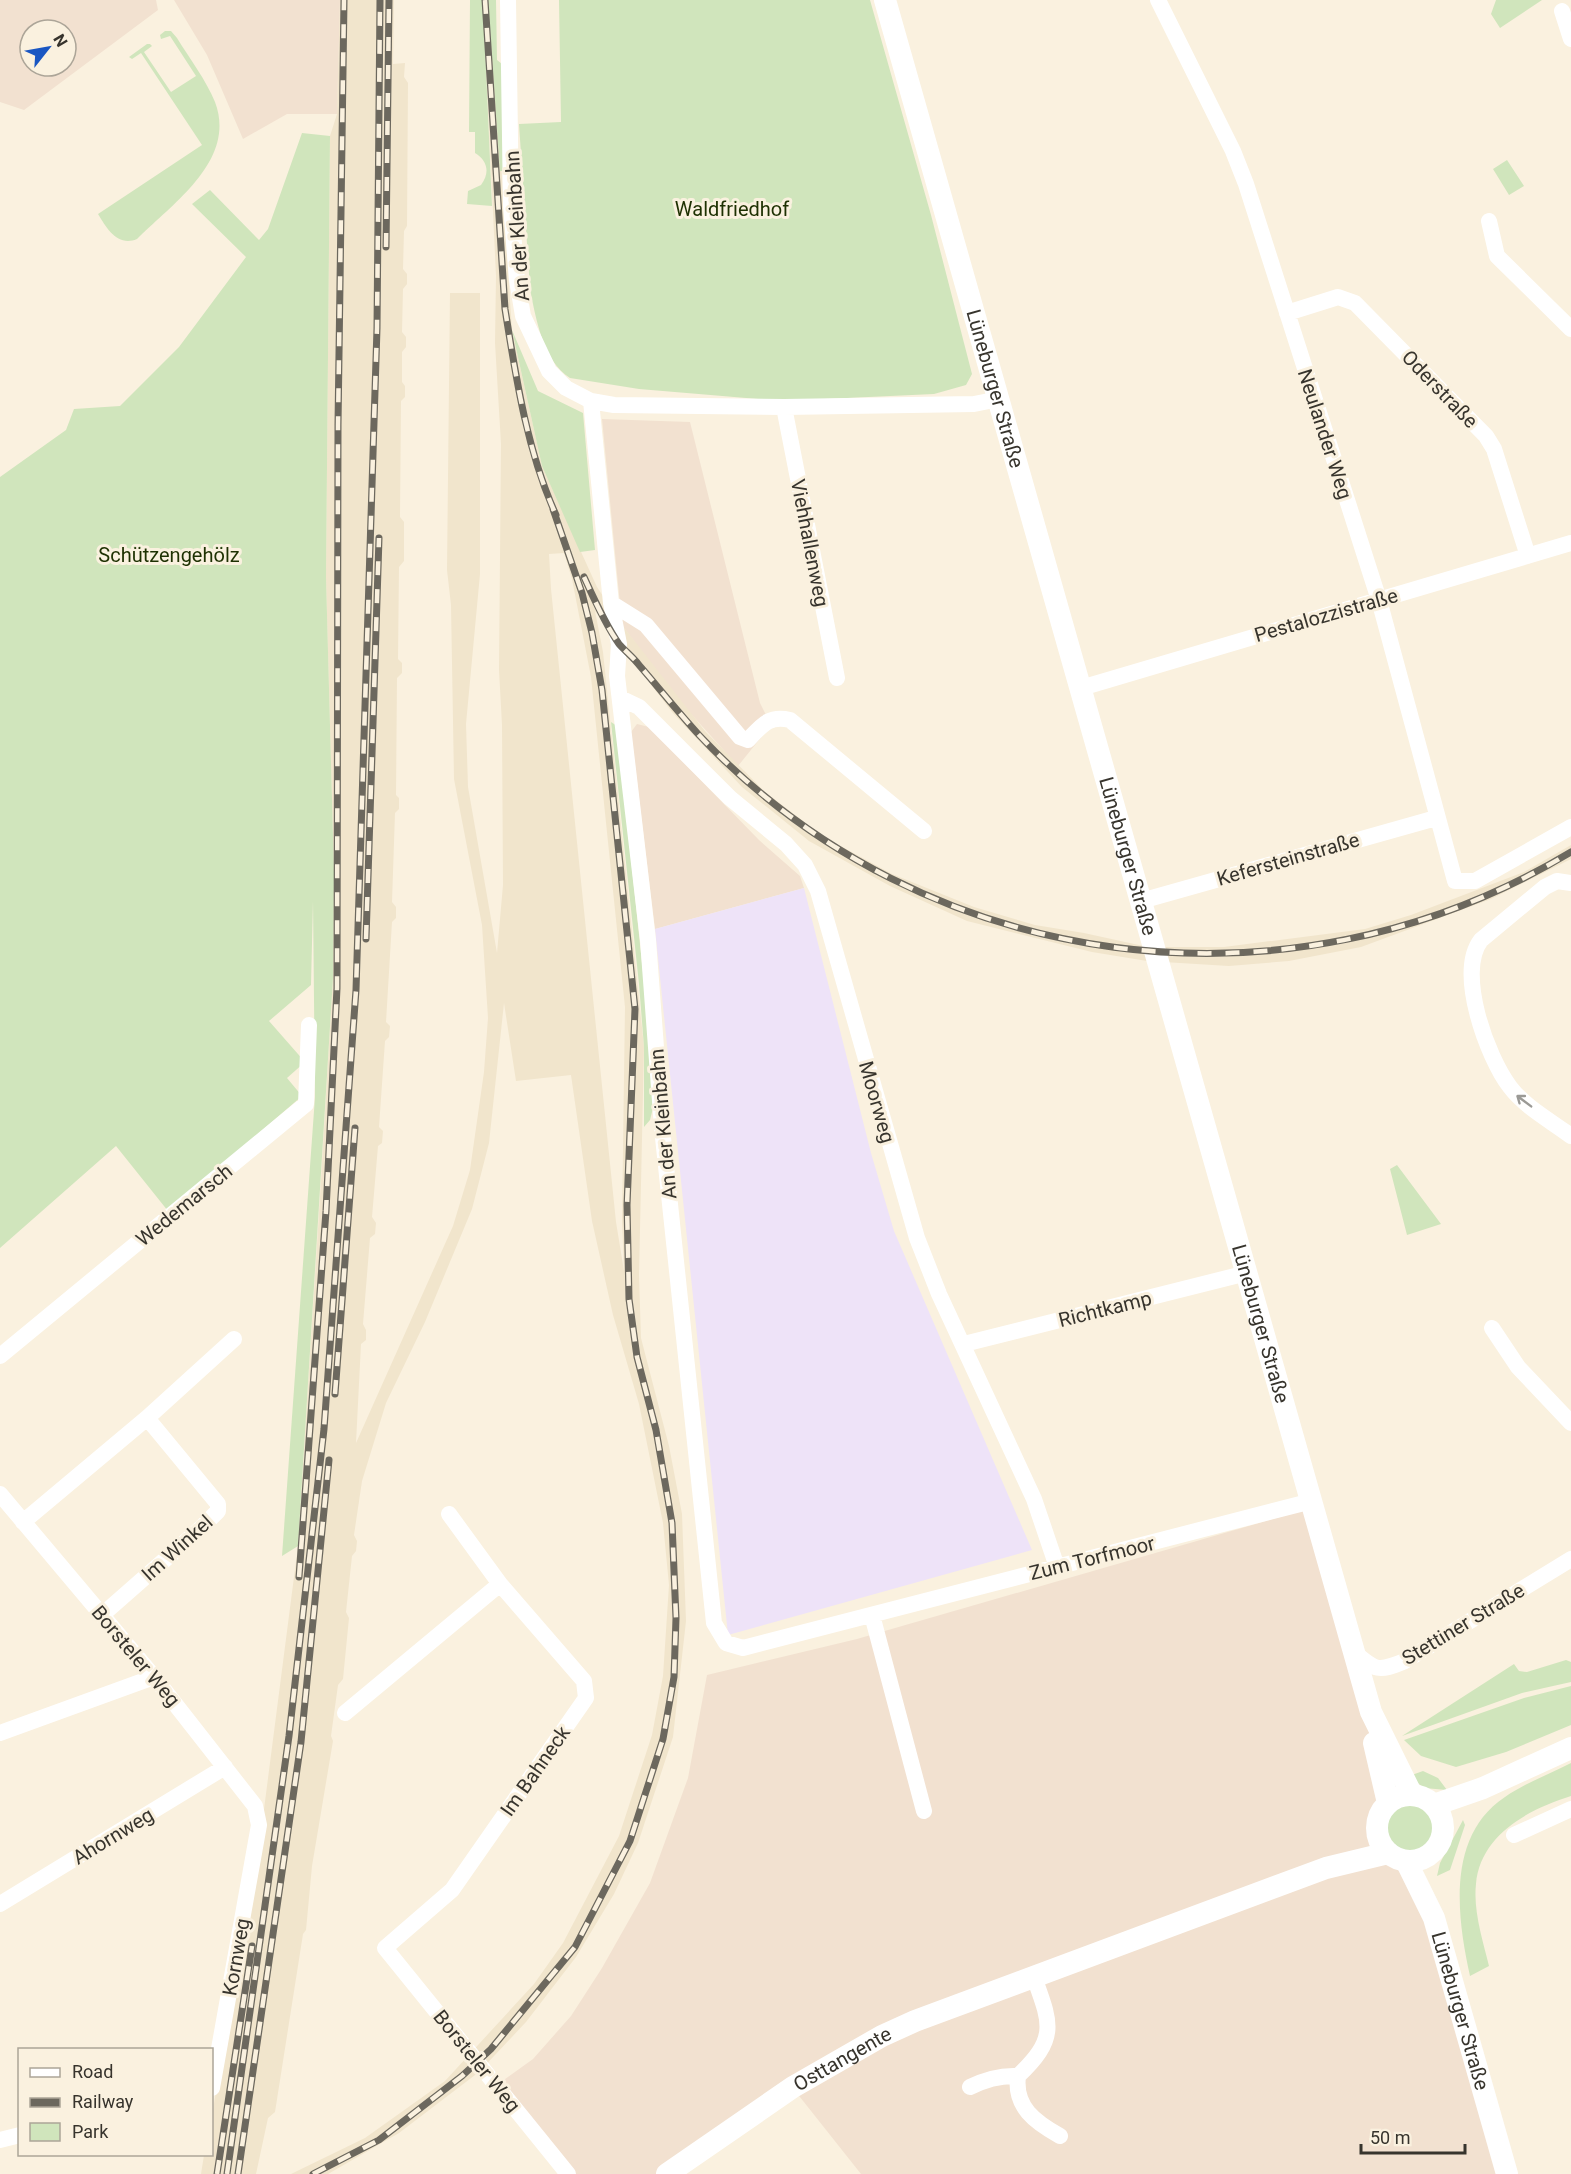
<svg xmlns="http://www.w3.org/2000/svg" width="1571" height="2174" viewBox="0 0 1571 2174" font-family="Roboto,sans-serif">
	<style>
		.commercial { fill: #f2e1d0; fill-rule: evenodd }
		.industrial { fill: #eee3f8 }
		.built { fill: #f1e5cc; fill-rule: evenodd }
		.green { fill: #d0e5bc }
		.lines { fill: none; stroke-linecap: round; stroke-linejoin: round }
		.minor { stroke: #fff; stroke-width: 16 }
		.secondary { stroke: #fff; stroke-width: 22 }
		.rail-casing { stroke: #6c685e; stroke-width: 7 }
		.rail { stroke: #faf1df; stroke-width: 4.5; stroke-dasharray: 14; stroke-linecap: butt }
		.oneway { stroke: #9b9a96 }
		.labels { text-anchor: middle; stroke-width: 6; stroke-linejoin: round; paint-order: stroke }
		.park-label { font-size: 20px; fill: #1e3102; stroke: #faf1df }
		.street-label { font-size: 20px; fill: #37342d; stroke: #faf1df }
	</style>
	<rect width="100%" height="100%" fill="#faf1df"/>
	<path class="commercial" d="M 0,0 L 156,0 L 158,10 L 24,110 L 0,102 ZM 30,30 L 66,30 L 66,66 L 30,66 Z
		M 174,0 L 340,0 L 337,114 L 287,114 L 243,139 L 207,55 Z
		M 602,419 L 690,422 L 760,703 L 771,725 L 738,766 L 673,694 L 622,625 Z
		M 637,724 L 649,727 L 759,840 L 800,876 L 804,888 L 655,929 L 631,732 Z
		M 1318,1506 L 1405,1795 L 1393,1799 L 1383,1807 L 1377,1820 L 1376,1833 L 1382,1848 L 1406,1862 L 1507,2174 L 861,2174 L 792,2087 L 667,2174 L 569,2174 L 501,2082 L 533,2059 L 571,2016 L 602,1968 L 650,1883 L 688,1778 L 707,1675 L 857,1639 Z"/>
	<path class="industrial" d="M 804,888 L 871,1153 L 894,1231 L 1032,1550 L 728,1635 L 655,929 Z"/>
	<path class="built" d="M 340,0 L 394,0 L 393,64 L 405,63 L 404,77 L 408,83 L 407,226 L 404,231 L 403,269 L 407,274 L 407,284 L 403,289 L 402,332 L 406,337 L 406,347 L 402,352 L 402,382 L 405,386 L 405,397 L 401,401 L 400,517 L 404,522 L 404,561 L 399,567 L 398,659 L 402,663 L 402,673 L 397,678 L 396,795 L 399,798 L 399,809 L 395,813 L 392,902 L 396,907 L 396,918 L 392,922 L 386,1022 L 390,1026 L 389,1037 L 385,1041 L 379,1127 L 383,1131 L 382,1143 L 378,1146 L 372,1217 L 376,1223 L 375,1234 L 370,1238 L 363,1324 L 366,1330 L 366,1340 L 361,1344 L 356,1443 L 453,1226 L 470,1170 L 484,1072 L 488,1018 L 482,925 L 454,779 L 451,605 L 447,570 L 450,293 L 480,293 L 480,574 L 466,724 L 468,787 L 497,953 L 503,885 L 502,725 L 499,670 L 501,444 L 495,343 L 496,276 L 483,0 L 490,0 L 512,330 L 542,466 L 597,587 L 622,625 L 705,731 L 765,792 L 824,837 L 892,874 L 974,907 L 1035,925 L 1084,933 L 1148,947 L 1224,947 L 1365,929 L 1411,915 L 1524,872 L 1571,845 L 1571,859 L 1491,899 L 1361,947 L 1289,961 L 1229,966 L 1147,961 L 1092,952 L 967,921 L 890,886 L 809,841 L 742,787 L 672,712 L 595,611 L 603,652 L 644,1047 L 639,1275 L 641,1338 L 669,1446 L 682,1514 L 686,1621 L 673,1737 L 638,1843 L 614,1894 L 576,1957 L 526,2022 L 479,2072 L 399,2133 L 328,2174 L 291,2174 L 365,2138 L 445,2081 L 534,1984 L 563,1943 L 619,1836 L 652,1735 L 663,1676 L 669,1585 L 663,1523 L 639,1404 L 613,1315 L 592,1221 L 571,1075 L 516,1081 L 504,1003 L 489,1143 L 472,1209 L 425,1322 L 386,1403 L 362,1481 L 354,1535 L 357,1541 L 356,1551 L 352,1556 L 346,1612 L 349,1618 L 343,1679 L 338,1685 L 331,1736 L 333,1741 L 312,1866 L 306,1930 L 303,1934 L 275,2112 L 268,2118 L 256,2174 L 201,2174 L 204,2155 L 212,2154 L 212,2115 L 263,1817 L 298,1546 L 320,1197 L 333,978 L 334,873 L 326,577 L 330,136 L 337,114 ZM 564,553 L 572,579 L 591,677 L 625,1007 L 622,1219 L 624,1271 L 616,1222 L 551,589 L 549,554 Z"/>
	<path class="green" d="M 470,0 L 483,0 L 492,206 L 467,204 L 468,191 L 481,185 C 490,173 488,161 475,153 L 475,132 L 469,132 Z
		M 488,0 L 496,0 L 497,60 L 502,64 L 506,171 L 500,171 Z
		M 559,0 L 870,0 L 931,215 L 972,374 L 966,385 L 934,394 L 781,401 L 639,389 L 570,378 C 543,361 536,319 530,289 L 519,124 L 561,122 Z
		M 1496,0 L 1542,0 L 1500,28 L 1491,14 Z
		M 165,31 L 171,31 L 177,38 C 190,59 206,80 215,102 C 237,160 173,203 137,239 C 118,247 107,229 98,214 L 202,145 L 141,53 L 132,59 L 129,57 L 147,44 L 150,44 L 152,46 L 144,52 L 171,92 L 196,76 L 170,36 L 161,39 L 160,35 Z
		M 302,133 L 330,136 L 326,577 L 334,873 L 333,978 L 298,1546 L 282,1556 L 315,1097 L 313,901 L 311,985 L 269,1021 L 305,1062 L 287,1078 L 302,1096 L 168,1211 L 116,1146 L 0,1248 L 0,477 L 66,430 L 74,409 L 120,406 L 179,347 L 246,257 L 192,204 L 210,190 L 259,240 L 268,229 Z
		M 1507,160 L 1524,186 L 1509,195 L 1493,169 Z
		M 512,330 L 538,391 L 583,413 L 595,550 L 580,552 L 542,466 Z
		M 611,722 L 617,726 L 650,1039 L 654,1104 L 650,1120 L 644,1127 L 644,1047 L 639,984 Z
		M 1397,1165 L 1441,1224 L 1407,1235 L 1390,1169 Z
		M 1566,1660 L 1571,1662 L 1571,1682 L 1522,1693 L 1402,1736 L 1514,1664 L 1519,1671 L 1527,1672 Z
		M 1571,1686 L 1571,1725 L 1506,1752 L 1456,1767 L 1421,1756 L 1404,1740 L 1524,1698 Z
		M 1571,1763 L 1571,1796 C 1529,1809 1480,1835 1476,1884 C 1473,1911 1483,1941 1489,1966 L 1470,1976 C 1457,1917 1446,1836 1505,1797 C 1525,1783 1550,1774 1571,1763 Z
		M 1423,1771 L 1438,1778 L 1447,1790 L 1424,1788 L 1409,1776 Z
		M1385 1829a25 25 0 1 1 50 0a25 25 0 1 1-50 0Z
		M 1463,1820 L 1465,1825 L 1450,1870 L 1437,1876 L 1440,1863 Z"/>
	<g class="lines">
		<path class="minor" d="M 508,0 L 511,206 L 517,280 L 523,316 L 549,371 L 566,388 L 591,401 L 614,405 L 784,407 L 974,404 L 999,399
			M 1158,0 L 1233,151 L 1246,184 L 1379,600 L 1455,881 L 1475,881 L 1571,827
			M 1562,11 L 1571,39
			M 1489,221 L 1497,256 L 1571,329
			M 1287,313 L 1338,297 L 1355,303 L 1486,436 L 1494,449 L 1528,556
			M 591,401 L 611,603 L 619,644 L 617,676 L 648,940 L 662,1128 L 714,1623 L 726,1643 L 743,1648 L 1312,1501
			M 784,407 L 837,678
			M 611,603 L 646,625 L 740,737 L 748,740 C 762,725 769,715 790,720 L 924,831
			M 1081,688 L 1571,543
			M 620,698 L 639,707 L 730,798 L 786,844 L 805,865 L 818,891 L 917,1238 L 939,1294 L 1034,1499 L 1057,1567
			M 1571,883 L 1557,881 L 1545,887 L 1481,940 C 1456,972 1487,1057 1510,1087 C 1525,1107 1551,1121 1571,1136
			M 1141,901 L 1436,818
			M 1492,1328 L 1518,1367 L 1571,1423
			M 964,1344 L 1247,1273
			M 0,1356 L 306,1104 L 309,1025
			M 0,1494 L 154,1677 L 255,1806 L 259,1825 L 212,2088
			M 449,1514 L 500,1584 L 584,1681 L 586,1698 L 452,1890 L 385,1948 L 568,2174
			M 23,1522 L 147,1418 L 234,1339
			M 102,1615 L 201,1528 L 218,1511 L 218,1504 L 147,1418
			M 872,1615 L 924,1811
			M 1354,1652 C 1376,1671 1378,1672 1405,1661 L 1571,1559
			M 345,1713 L 500,1584
			M 0,1733 L 154,1677
			M 1514,1835 L 1571,1809
			M 0,1904 L 225,1767
			M 1018,2076 C 1014,2107 1035,2122 1060,2136
			M 970,2087 C 986,2079 1000,2075 1018,2076 C 1058,2038 1051,2024 1034,1977
			M 0,2140 L 20,2135"/>
		<g class="secondary">
			<path id="s1" d="M 885,0 L 1371,1712 L 1412,1795"/>
			<path d="M 1374,1743 L 1388,1803"/>
			<circle cx="1410" cy="1828" r="33"/>
			<path d="M 1434,1805 L 1483,1788 L 1571,1748"/>
			<path id="s2" d="M 1406,1861 L 1434,1918 L 1507,2174"/>
			<path id="s3" d="M 667,2174 L 793,2087 L 882,2036 L 915,2021 L 1326,1868 L 1388,1853"/>
		</g>
		<defs>
			<path id="rail" d="M 485,0 L 505,309 C 516,378 527,451 556,515
				M 386,247 L 389,0
				M 584,577 C 594,599 605,624 619,644 C 625,651 633,657 639,665 C 659,688 678,712 699,735 C 925,975 1289,1022 1571,852
				M 366,939 L 379,538
				M 335,1394 L 355,1128
				M 299,1577 L 326,1211 L 337,988 L 338,425 L 344,0
				M 217,2174 L 252,1946
				M 227,2174 L 289,1736 L 324,1429 L 356,990 L 377,328 L 380,0
				M 238,2174 L 301,1742 L 329,1460
				M 313,2174 L 379,2140 L 462,2076 L 491,2049 L 575,1947 L 630,1841 L 663,1739 L 674,1677 L 676,1618 L 672,1523 L 656,1430 L 637,1357 L 629,1299 L 627,1205 L 635,1009 L 602,690 L 592,633 L 582,593 L 553,509"/>
		</defs>
		<use href="#rail" class="rail-casing"/>
		<use href="#rail" class="rail"/>
	</g>
	<defs><path id="oneway-shaft" d="M-6 0H5M1.5-3L5.5 0L1.5 3" fill="none" stroke-width="1.6" stroke-linecap="round" stroke-linejoin="round" transform="scale(1.5)"/></defs>
	<use class="oneway" href="#oneway-shaft" transform="translate(1524 1101) rotate(-143)"/>
	<g class="labels">
		<g class="park-label">
			<text x="732" y="216">Waldfriedhof</text>
			<text x="169" y="562">Schützengehölz</text>
		</g>
		<g class="street-label">
			<text transform="translate(517 226) rotate(-94)" y="7">An der Kleinbahn</text>
			<text dy="7" stroke="none"><textPath href="#s1" startOffset="404">Lüneburger Straße</textPath></text>
			<text transform="translate(1440 389) rotate(46)" y="7">Oderstraße</text>
			<text transform="translate(1325 434) rotate(72)" y="7">Neulander Weg</text>
			<text transform="translate(810 543) rotate(79)" y="7">Viehhallenweg</text>
			<text transform="translate(1326 615) rotate(-16)" y="7">Pestalozzistraße</text>
			<text dy="7" stroke="none"><textPath href="#s1" startOffset="890">Lüneburger Straße</textPath></text>
			<text transform="translate(1288 859) rotate(-16)" y="7">Kefersteinstraße</text>
			<text transform="translate(877 1102) rotate(74)" y="7">Moorweg</text>
			<text transform="translate(663 1124) rotate(-95)" y="7">An der Kleinbahn</text>
			<text transform="translate(184 1205) rotate(-39)" y="7">Wedemarsch</text>
			<text transform="translate(1105 1309) rotate(-14)" y="7">Richtkamp</text>
			<text dy="7" stroke="none"><textPath href="#s1" startOffset="1376">Lüneburger Straße</textPath></text>
			<text transform="translate(177 1548) rotate(-42)" y="7">Im Winkel</text>
			<text transform="translate(1092 1558) rotate(-14)" y="7">Zum Torfmoor</text>
			<text transform="translate(1463 1624) rotate(-31)" y="7">Stettiner Straße</text>
			<text transform="translate(136 1656) rotate(50)" y="7">Borsteler Weg</text>
			<text transform="translate(535 1771) rotate(-55)" y="7">Im Bahneck</text>
			<text transform="translate(113 1836) rotate(-31)" y="7">Ahornweg</text>
			<text transform="translate(236 1957) rotate(-80)" y="7">Kornweg</text>
			<text dy="7" stroke="none"><textPath href="#s2" startOffset="160">Lüneburger Straße</textPath></text>
			<text dy="7" stroke="none"><textPath href="#s3" startOffset="210">Osttangente</textPath></text>
			<text transform="translate(477 2061) rotate(51)" y="7">Borsteler Weg</text>
		</g>
	</g>
	<rect x="18" y="2048" width="195" height="108" fill="#faf1df" stroke="#aca598" stroke-width="1.5"/>
	<rect x="30" y="2068" width="30" height="9" fill="#ffffff" stroke="#aca598" stroke-width="1.5"/>
	<text x="72" y="2078" font-size="18" fill="#37342d">Road</text>
	<rect x="30" y="2098" width="30" height="9" fill="#6c685e" stroke="#aca598" stroke-width="1.5"/>
	<text x="72" y="2108" font-size="18" fill="#37342d">Railway</text>
	<rect x="30" y="2123" width="30" height="18" fill="#d0e5bc" stroke="#aca598" stroke-width="1.5"/>
	<text x="72" y="2138" font-size="18" fill="#37342d">Park</text>
	<g transform="translate(48 48) rotate(59)"><circle r="28" fill="#faf1df" stroke="#aca598" stroke-width="1.5"/>
	<path d="M0-4.5L10 22L0 15L-10 22Z" fill="#1956c2"/>
	<text y="-9" font-size="16" font-weight="bold" text-anchor="middle" fill="#37342d">N</text>
	</g>
	<path d="M1361 2144v9h104v-9" fill="none" stroke="#37342d" stroke-width="3"/>
	<text x="1370" y="2144" font-size="18" fill="#37342d" stroke="#faf1df" stroke-width="4.5" paint-order="stroke">50 m</text>
</svg>
